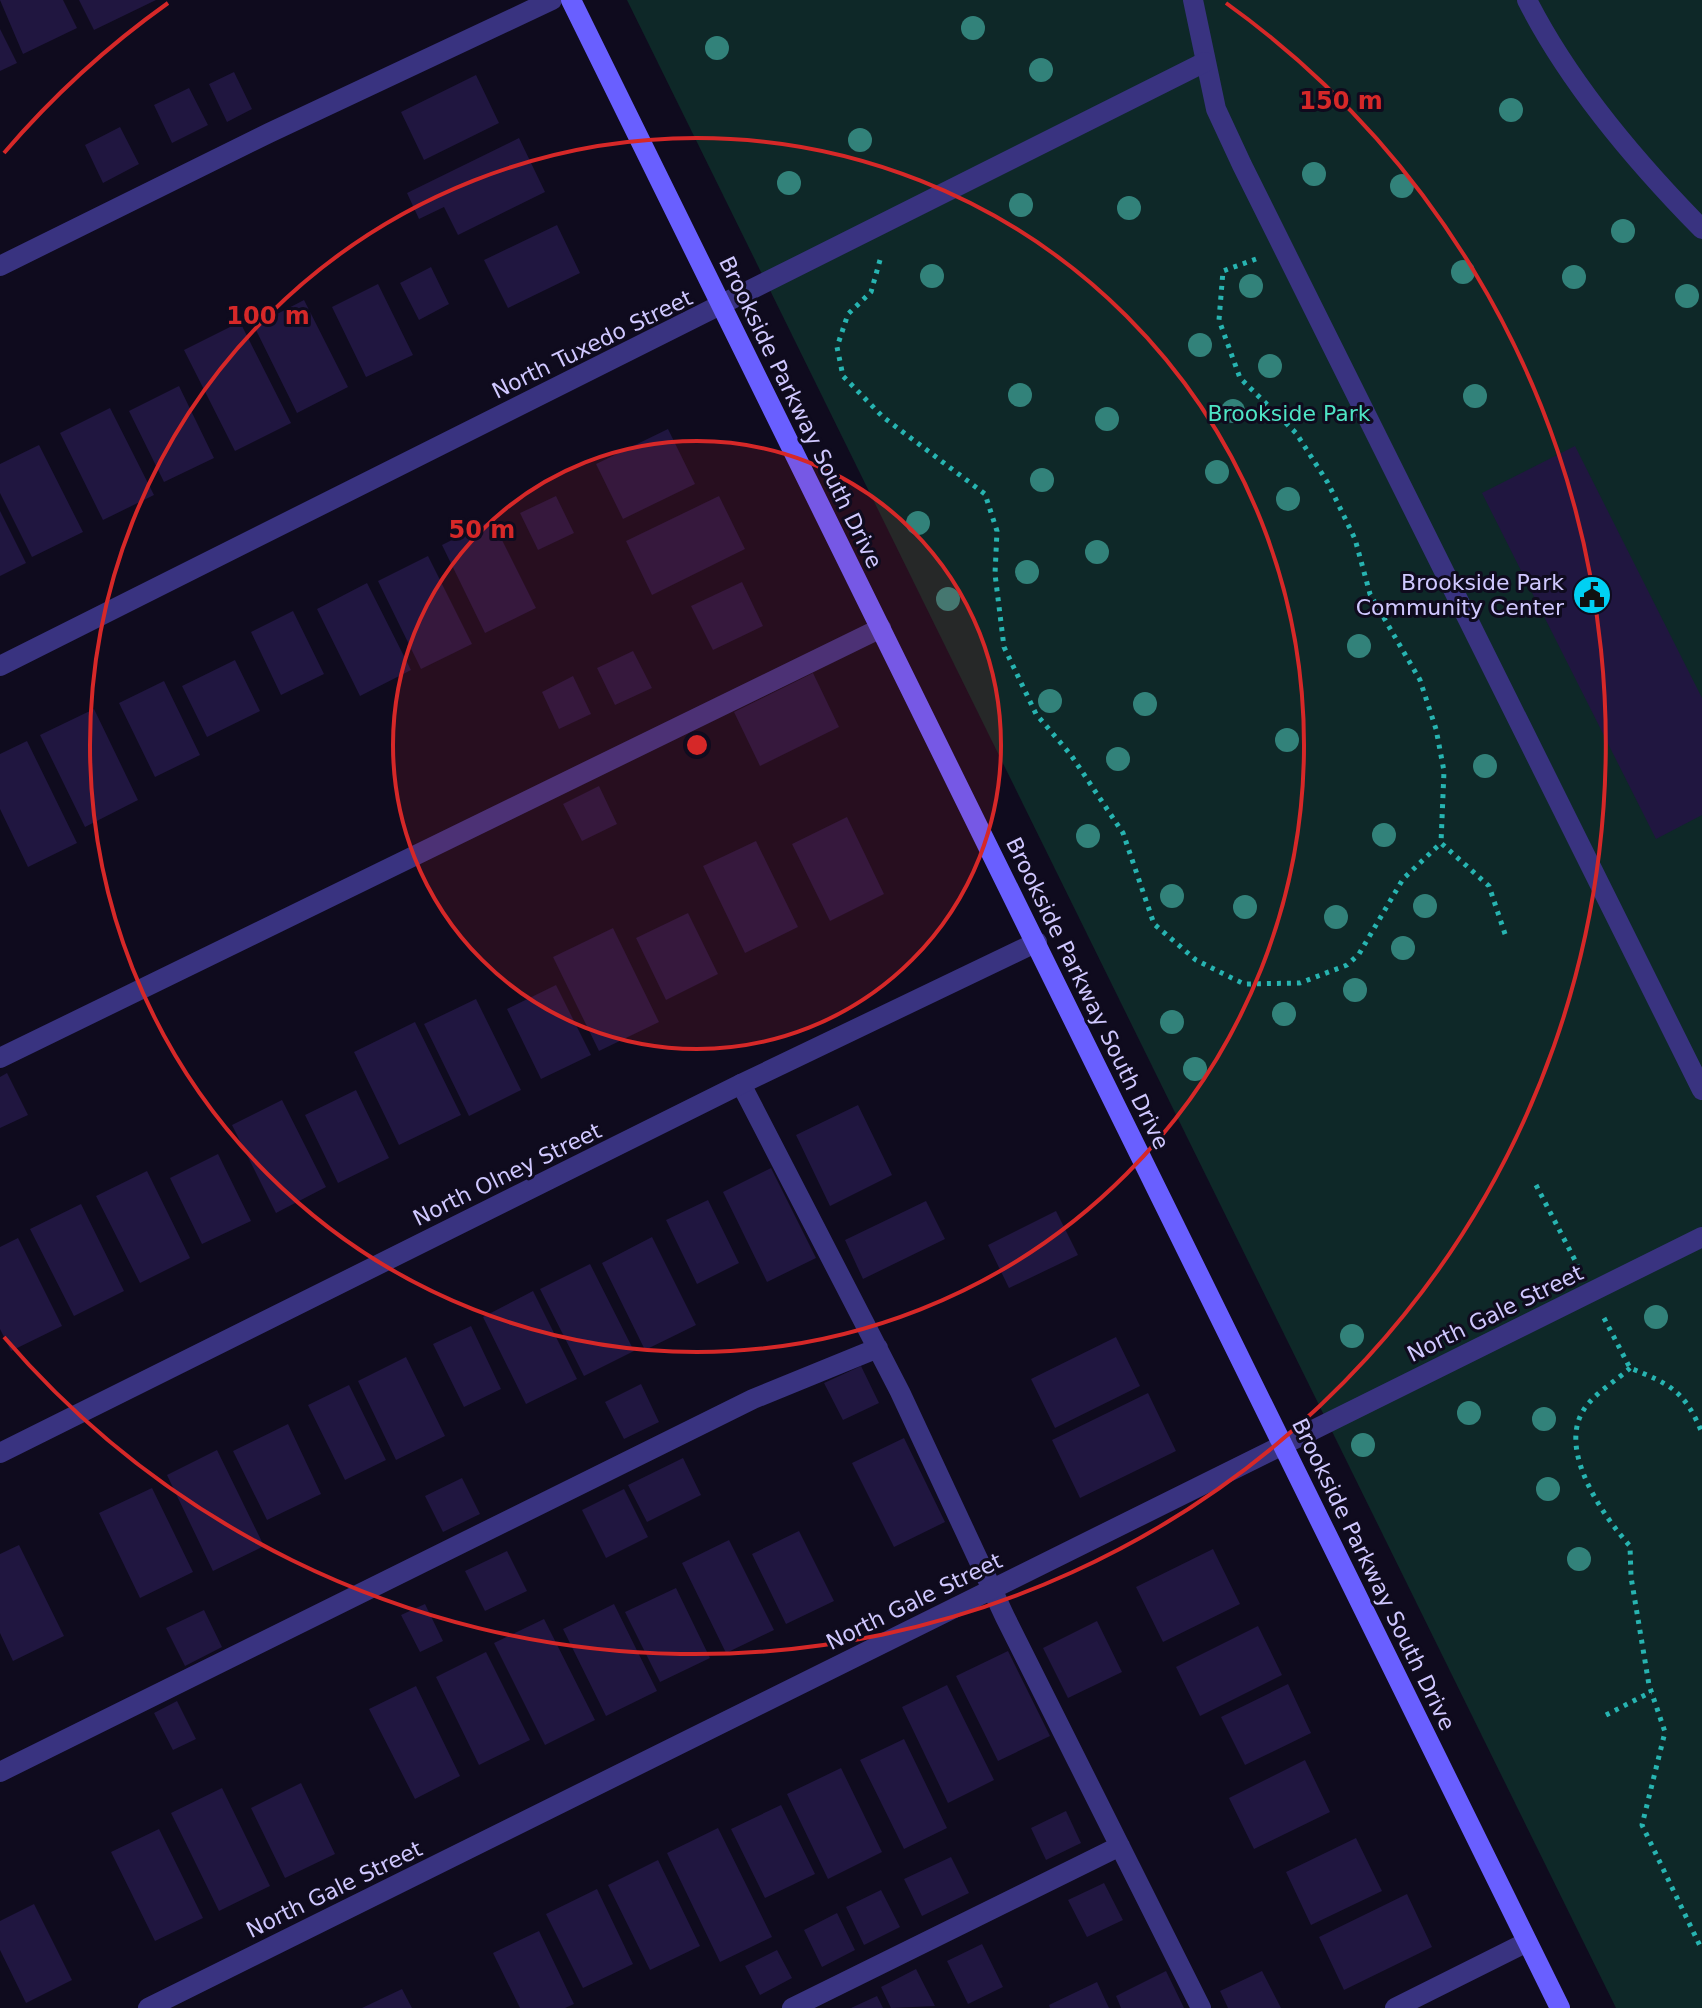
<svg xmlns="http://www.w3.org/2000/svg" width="1702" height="2008" viewBox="0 0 1702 2008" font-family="'DejaVu Sans',sans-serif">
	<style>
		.green { fill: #0e2828 }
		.building { fill: #201640 }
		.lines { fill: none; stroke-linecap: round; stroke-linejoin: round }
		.path { stroke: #27b4b1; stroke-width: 5; stroke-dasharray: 4 6; stroke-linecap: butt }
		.service { stroke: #393380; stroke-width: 20 }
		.minor { stroke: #393380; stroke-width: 20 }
		.secondary { stroke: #695fff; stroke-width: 20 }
		.tree { fill: #32827a }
		.ring { fill: none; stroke: #d62828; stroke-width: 4 }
		.labels { text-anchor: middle; stroke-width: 6; stroke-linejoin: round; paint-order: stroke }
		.street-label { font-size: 22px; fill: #d0c8ff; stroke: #0f0b1e }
		.park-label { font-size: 22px; fill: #4ee4c5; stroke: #0f0b1e }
		.poi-label { font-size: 22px; fill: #d0c8ff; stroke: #0f0b1e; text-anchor: end }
		.centre { fill: #d62828; stroke: #0f0b1e; stroke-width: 4 }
		.ring-label { font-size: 24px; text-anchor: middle; font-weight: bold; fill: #d62828; stroke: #0f0b1e; stroke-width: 6; stroke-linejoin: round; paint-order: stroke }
	</style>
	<rect width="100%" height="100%" fill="#0f0b1e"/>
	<path class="green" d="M 627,0 L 1702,0 L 1702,2008 L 1616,2008 Z"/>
	<path class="building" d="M 0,0 L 63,0 L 77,28 L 23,54 Z
		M 79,0 L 156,0 L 94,30 Z
		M 0,29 L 17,63 L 0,71 Z
		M 234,72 L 252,109 L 227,122 L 209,84 Z
		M 476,75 L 499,123 L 424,160 L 401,112 Z
		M 189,88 L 208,125 L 172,143 L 154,105 Z
		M 120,127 L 139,164 L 103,183 L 85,145 Z
		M 519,138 L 545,192 L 458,235 L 444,207 L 419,219 L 407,193 Z
		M 557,225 L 580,273 L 508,308 L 484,260 Z
		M 431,267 L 449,304 L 419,320 L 400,283 Z
		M 378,284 L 413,355 L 366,377 L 332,307 Z
		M 304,300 L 348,387 L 297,413 L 254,326 Z
		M 240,322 L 291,423 L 235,451 L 184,350 Z
		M 179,386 L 214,458 L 164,482 L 129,411 Z
		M 110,408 L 154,495 L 103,520 L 60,433 Z
		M 668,429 L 695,484 L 623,519 L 596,464 Z
		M 39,445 L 83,532 L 32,557 L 0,493 L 0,464 Z
		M 1575,446 L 1702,698 L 1702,815 L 1656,839 L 1482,493 Z
		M 556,496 L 574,533 L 538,550 L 520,513 Z
		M 719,496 L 745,549 L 652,595 L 626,541 Z
		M 0,511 L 26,563 L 0,576 Z
		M 492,520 L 536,608 L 485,633 L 442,545 Z
		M 428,556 L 472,644 L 421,669 L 378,581 Z
		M 742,582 L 763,626 L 713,650 L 691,606 Z
		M 367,583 L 411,670 L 360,696 L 317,609 Z
		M 293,611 L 324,674 L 281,695 L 251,632 Z
		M 633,651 L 652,688 L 615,705 L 597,668 Z
		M 235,660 L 260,711 L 207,737 L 182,686 Z
		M 813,673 L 839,727 L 760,766 L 734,712 Z
		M 573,676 L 591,714 L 559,729 L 542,692 Z
		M 164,681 L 200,755 L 155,777 L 119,703 Z
		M 94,709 L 138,800 L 85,827 L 40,735 Z
		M 27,741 L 77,843 L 28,867 L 0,809 L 0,754 Z
		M 599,786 L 617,824 L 582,841 L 563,804 Z
		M 847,817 L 884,894 L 830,921 L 792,844 Z
		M 756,841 L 798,927 L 745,953 L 703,866 Z
		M 688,913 L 718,974 L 666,1000 L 636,938 Z
		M 613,928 L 659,1022 L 599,1051 L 553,957 Z
		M 556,985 L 591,1055 L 541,1079 L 507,1009 Z
		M 476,999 L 521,1090 L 469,1116 L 424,1024 Z
		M 415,1022 L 461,1115 L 399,1145 L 354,1052 Z
		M 7,1073 L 28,1115 L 0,1128 L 0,1077 Z
		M 356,1090 L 389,1158 L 338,1183 L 305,1115 Z
		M 282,1100 L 326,1187 L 276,1213 L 232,1125 Z
		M 858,1105 L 892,1175 L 830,1206 L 796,1135 Z
		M 218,1154 L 251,1221 L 202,1244 L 170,1178 Z
		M 771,1168 L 816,1258 L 767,1282 L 723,1192 Z
		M 147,1171 L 190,1258 L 140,1283 L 96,1196 Z
		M 708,1200 L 739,1263 L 697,1284 L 666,1220 Z
		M 926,1201 L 945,1239 L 863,1279 L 845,1240 Z
		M 81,1204 L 124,1291 L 74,1316 L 30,1229 Z
		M 1056,1211 L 1078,1255 L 1009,1288 L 988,1245 Z
		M 652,1237 L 696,1325 L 645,1350 L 602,1263 Z
		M 18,1238 L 62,1326 L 11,1351 L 0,1329 L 0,1247 Z
		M 590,1264 L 634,1351 L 584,1376 L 540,1289 Z
		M 533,1291 L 577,1379 L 526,1404 L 483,1317 Z
		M 471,1326 L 501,1389 L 464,1407 L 433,1344 Z
		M 1116,1337 L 1140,1386 L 1055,1428 L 1031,1379 Z
		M 406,1357 L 445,1436 L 396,1460 L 358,1381 Z
		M 861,1366 L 879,1403 L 843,1420 L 824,1383 Z
		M 641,1384 L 659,1422 L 624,1439 L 605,1402 Z
		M 349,1385 L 386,1460 L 345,1480 L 308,1405 Z
		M 1148,1393 L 1176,1451 L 1080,1498 L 1052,1440 Z
		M 288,1424 L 321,1494 L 267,1520 L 233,1451 Z
		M 904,1438 L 945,1522 L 894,1547 L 852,1463 Z
		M 217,1450 L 264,1546 L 213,1571 L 167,1475 Z
		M 683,1458 L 701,1495 L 647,1522 L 628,1485 Z
		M 462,1478 L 480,1514 L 443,1532 L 425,1496 Z
		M 152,1488 L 193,1572 L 140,1598 L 99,1513 Z
		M 624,1489 L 648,1537 L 606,1558 L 582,1510 Z
		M 799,1531 L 834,1601 L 786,1624 L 752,1554 Z
		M 729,1540 L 774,1630 L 726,1653 L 682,1563 Z
		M 19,1545 L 64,1636 L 13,1661 L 0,1633 L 0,1554 Z
		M 1213,1549 L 1240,1604 L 1163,1642 L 1136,1587 Z
		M 507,1551 L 527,1591 L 485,1611 L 465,1571 Z
		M 676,1588 L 710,1658 L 660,1682 L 625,1612 Z
		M 425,1604 L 443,1641 L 420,1652 L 401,1615 Z
		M 614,1604 L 657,1691 L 606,1716 L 563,1629 Z
		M 204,1610 L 222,1647 L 185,1666 L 166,1628 Z
		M 544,1619 L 595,1720 L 545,1745 L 494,1643 Z
		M 1097,1621 L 1122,1672 L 1068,1698 L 1043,1648 Z
		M 1258,1626 L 1282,1675 L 1200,1716 L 1176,1667 Z
		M 1008,1651 L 1050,1736 L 998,1761 L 956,1676 Z
		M 486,1652 L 530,1740 L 479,1765 L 436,1677 Z
		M 1288,1684 L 1311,1733 L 1245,1765 L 1221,1717 Z
		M 947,1685 L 994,1780 L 948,1803 L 902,1707 Z
		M 416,1686 L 460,1776 L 415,1799 L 369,1709 Z
		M 177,1701 L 196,1739 L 173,1750 L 154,1713 Z
		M 904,1739 L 947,1828 L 904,1849 L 860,1760 Z
		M 1305,1760 L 1330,1812 L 1254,1849 L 1229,1798 Z
		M 841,1768 L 882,1852 L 828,1879 L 787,1794 Z
		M 301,1783 L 335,1854 L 285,1878 L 251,1808 Z
		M 222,1788 L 270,1886 L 219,1911 L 171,1813 Z
		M 781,1805 L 815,1874 L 765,1898 L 731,1829 Z
		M 1066,1811 L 1081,1843 L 1046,1860 L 1031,1828 Z
		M 718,1828 L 772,1937 L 720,1962 L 667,1853 Z
		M 159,1829 L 203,1918 L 155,1941 L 111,1852 Z
		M 1356,1838 L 1382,1891 L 1311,1925 L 1286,1872 Z
		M 951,1857 L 969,1893 L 922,1916 L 904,1879 Z
		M 658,1860 L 700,1946 L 650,1970 L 608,1885 Z
		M 1104,1883 L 1123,1920 L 1087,1937 L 1068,1900 Z
		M 597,1889 L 633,1964 L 583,1988 L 546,1914 Z
		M 881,1890 L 900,1927 L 864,1945 L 846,1907 Z
		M 1407,1894 L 1432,1947 L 1344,1990 L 1319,1937 Z
		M 34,1904 L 72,1980 L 26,2003 L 0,1950 L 0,1921 Z
		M 837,1913 L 855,1950 L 822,1967 L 804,1930 Z
		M 539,1931 L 574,2004 L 565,2008 L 520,2008 L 493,1953 Z
		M 982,1944 L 1003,1987 L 968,2004 L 947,1961 Z
		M 777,1950 L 792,1978 L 760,1995 L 745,1966 Z
		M 916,1969 L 935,2006 L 891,2008 L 881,1987 Z
		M 1166,1971 L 1184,2008 L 1121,2008 L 1116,1996 Z
		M 1262,1971 L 1281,2008 L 1228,2008 L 1220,1991 Z
		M 1097,1982 L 1109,2008 L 1050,2008 L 1049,2005 Z
		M 402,1989 L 412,2008 L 362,2008 Z
		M 877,1996 L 883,2008 L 851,2008 Z"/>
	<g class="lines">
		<path class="path" d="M 1256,259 L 1223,271 L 1219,320 L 1240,378 L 1296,433 L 1328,483 L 1355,539 L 1370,594 L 1420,680 L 1436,729 L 1444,771 L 1441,843 L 1489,886 L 1506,937
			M 880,260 L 871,292 L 848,314 L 837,347 L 843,376 L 883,417 L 985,494 L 997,531 L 995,574 L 1004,647 L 1036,714 L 1071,755 L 1123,833 L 1154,924 L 1196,960 L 1244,984 L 1300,983 L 1347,965 L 1359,954 L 1403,879 L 1441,843
			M 1536,1185 L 1578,1266
			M 1604,1318 L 1630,1368 C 1670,1384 1685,1391 1702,1433
			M 1630,1368 C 1616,1381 1592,1395 1583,1411 C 1558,1452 1604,1517 1630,1546 L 1631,1577 L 1649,1685 L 1665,1732 L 1642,1825 L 1702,1950
			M 1606,1715 L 1651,1692"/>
		<path class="service" d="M 1193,0 L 1216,109 L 1242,165 L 1702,1090
			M 1527,0 C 1569,83 1637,163 1702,229
			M 0,266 L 269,133 L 552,0
			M 0,1058 L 881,628
			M 741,1084 L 900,1392 L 1005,1617 L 1201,2008
			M 0,1772 L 753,1399 L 878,1348
			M 792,2008 L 1120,1846"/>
		<path class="minor" d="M 0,666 L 1205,62
			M 0,1453 L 741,1084 L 1037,942
			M 148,2008 L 1702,1237
			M 1395,2008 L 1527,1942"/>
		<path class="secondary" d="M 571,0 L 1560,2008"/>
	</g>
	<g class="tree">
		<circle cx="973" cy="28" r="12"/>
		<circle cx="717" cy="48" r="12"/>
		<circle cx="1041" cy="70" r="12"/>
		<circle cx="1511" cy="110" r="12"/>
		<circle cx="860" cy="140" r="12"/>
		<circle cx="1314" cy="174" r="12"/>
		<circle cx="789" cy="183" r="12"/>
		<circle cx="1402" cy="186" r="12"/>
		<circle cx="1021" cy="205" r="12"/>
		<circle cx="1129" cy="208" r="12"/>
		<circle cx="1623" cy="231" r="12"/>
		<circle cx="1463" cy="272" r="12"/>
		<circle cx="932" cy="276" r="12"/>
		<circle cx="1574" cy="277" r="12"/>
		<circle cx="1251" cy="286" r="12"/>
		<circle cx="1687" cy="296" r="12"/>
		<circle cx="1200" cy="345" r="12"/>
		<circle cx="1270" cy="366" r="12"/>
		<circle cx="1020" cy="395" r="12"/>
		<circle cx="1475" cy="396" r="12"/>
		<circle cx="1233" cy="411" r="12"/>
		<circle cx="1107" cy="419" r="12"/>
		<circle cx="1217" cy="472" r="12"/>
		<circle cx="1042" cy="480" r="12"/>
		<circle cx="1288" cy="499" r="12"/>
		<circle cx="918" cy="523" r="12"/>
		<circle cx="1097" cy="552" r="12"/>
		<circle cx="1027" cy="572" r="12"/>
		<circle cx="948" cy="599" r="12"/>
		<circle cx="1359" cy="646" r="12"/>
		<circle cx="1050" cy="701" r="12"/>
		<circle cx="1145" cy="704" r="12"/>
		<circle cx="1287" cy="740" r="12"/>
		<circle cx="1118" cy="759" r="12"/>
		<circle cx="1485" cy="766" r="12"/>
		<circle cx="1384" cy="835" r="12"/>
		<circle cx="1088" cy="836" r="12"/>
		<circle cx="1172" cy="896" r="12"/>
		<circle cx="1425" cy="906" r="12"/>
		<circle cx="1245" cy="907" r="12"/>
		<circle cx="1336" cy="917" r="12"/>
		<circle cx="1403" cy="948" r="12"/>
		<circle cx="1355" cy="990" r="12"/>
		<circle cx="1284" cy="1014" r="12"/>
		<circle cx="1172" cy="1022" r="12"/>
		<circle cx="1195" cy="1069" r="12"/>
		<circle cx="1656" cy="1317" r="12"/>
		<circle cx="1352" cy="1336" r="12"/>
		<circle cx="1469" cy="1413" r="12"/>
		<circle cx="1544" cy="1419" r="12"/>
		<circle cx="1363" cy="1445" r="12"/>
		<circle cx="1548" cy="1489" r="12"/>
		<circle cx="1579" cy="1559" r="12"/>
	</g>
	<circle cx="697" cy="745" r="304" fill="#d62828" fill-opacity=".12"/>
	<g class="ring">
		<circle cx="697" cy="745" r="304"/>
		<circle cx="697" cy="745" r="607"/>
		<path d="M4 153A911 911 0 0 1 168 3M1226 3A911 911 0 1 1 4 1337"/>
	</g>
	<defs>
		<symbol id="civic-disc" viewBox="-11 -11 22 22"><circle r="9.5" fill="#00d0f3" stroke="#0f0b1e"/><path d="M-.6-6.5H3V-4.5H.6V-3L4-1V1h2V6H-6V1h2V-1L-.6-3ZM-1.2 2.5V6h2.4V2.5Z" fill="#111"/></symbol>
	</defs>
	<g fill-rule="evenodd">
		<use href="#civic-disc" x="1570" y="573" width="44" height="44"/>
	</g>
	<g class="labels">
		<g class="street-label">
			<text transform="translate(592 344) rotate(-26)" y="8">North Tuxedo Street</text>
			<text transform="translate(801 412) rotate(64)" y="8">Brookside Parkway South Drive</text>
			<text transform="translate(1088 993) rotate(64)" y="8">Brookside Parkway South Drive</text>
			<text transform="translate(507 1174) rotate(-26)" y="8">North Olney Street</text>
			<text transform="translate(1495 1313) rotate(-26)" y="8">North Gale Street</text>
			<text transform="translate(1374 1574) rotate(64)" y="8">Brookside Parkway South Drive</text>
			<text transform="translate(914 1601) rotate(-26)" y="8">North Gale Street</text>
			<text transform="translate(334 1889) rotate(-26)" y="8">North Gale Street</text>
		</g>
		<g class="park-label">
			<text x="1289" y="421">Brookside Park</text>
		</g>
		<g class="poi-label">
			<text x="1564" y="590">Brookside Park<tspan x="1564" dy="25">Community Center</tspan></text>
		</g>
	</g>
	<circle cx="697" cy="745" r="12" class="centre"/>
	<g class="ring-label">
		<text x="1341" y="109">150 m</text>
		<text x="268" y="324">100 m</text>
		<text x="482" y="538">50 m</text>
	</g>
</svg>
